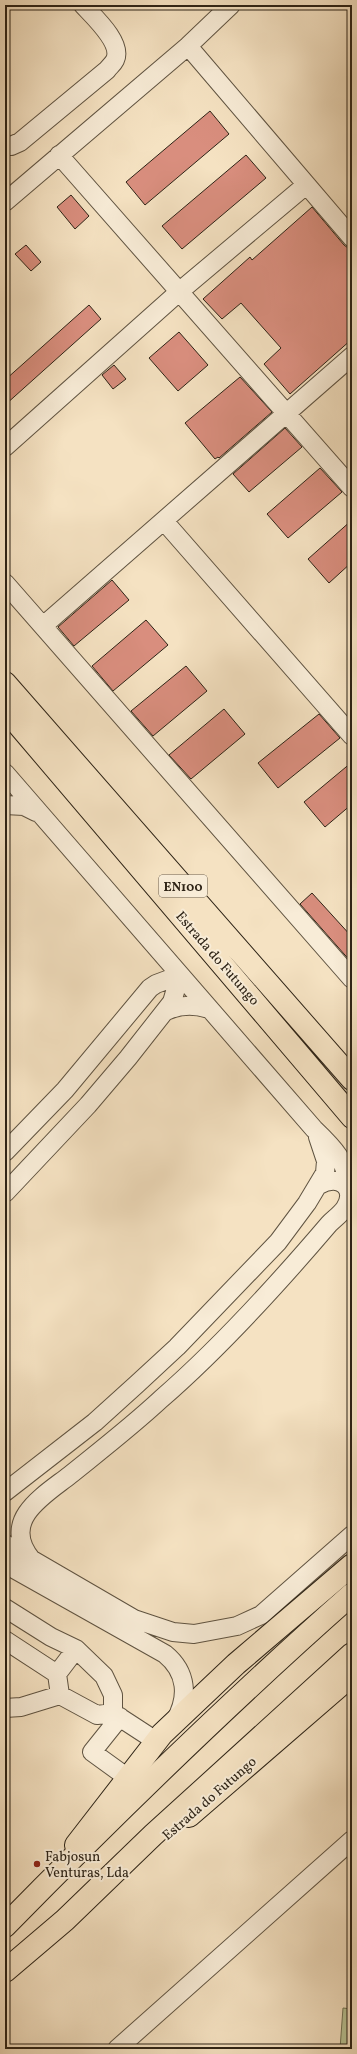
<svg xmlns="http://www.w3.org/2000/svg" width="357" height="2054" viewBox="0 0 357 2054" font-family="Vollkorn,serif">
	<style>
		.pitch { fill: #b9c495; stroke: #737456 }
		.building { fill: #d98e7e; stroke: #2d2316 }
		.lines { fill: none; stroke-linecap: round; stroke-linejoin: round }
		.minor-casing { stroke: #5f5341; stroke-width: 20 }
		.major-casing { stroke: #2d2316; stroke-width: 24 }
		.highway-casing { stroke: #2d2316; stroke-width: 24 }
		.minor { stroke: #f8ecd7; stroke-width: 18 }
		.major { stroke: #f5e2c2; stroke-width: 22 }
		.highway { stroke: #f5e2c2; stroke-width: 22 }
		.poi-dot { fill: #8f2418; stroke: #f8ecd7; stroke-width: 1.5 }
		.labels { text-anchor: middle; stroke-width: 4; stroke-linejoin: round; paint-order: stroke }
		.shield { fill: #f8ecd7; stroke: #6a5f50; stroke-width: 1 }
		.shield-label { font-size: 13px; font-weight: bold; fill: #2d2316 }
		.street-label { font-size: 14px; fill: #2d2316; stroke: #f8ecd7 }
		.poi-label { font-size: 14px; fill: #2d2316; stroke: #f8ecd7; text-anchor: start }
	</style>
	<rect width="100%" height="100%" fill="#f5e2c2"/>
	<filter id="stains"><feTurbulence type="fractalNoise" baseFrequency=".005" numOctaves="4"/><feColorMatrix values="0 0 0 0 .2 0 0 0 0 .09 0 0 0 0 .02 0 0 0 .5 -.17"/></filter>
	<radialGradient id="worn" r=".72"><stop offset=".6" stop-color="#630" stop-opacity="0"/><stop offset="1" stop-color="#630" stop-opacity=".3"/></radialGradient>
	<path class="pitch" d="M 343,2008 L 352,2009 L 352,2049 L 340,2049 Z"/>
	<path class="building" d="M 210,111 L 229,134 L 145,205 L 126,182 Z
		M 246,155 L 266,178 L 182,249 L 162,226 Z
		M 71,195 L 89,216 L 75,229 L 57,207 Z
		M 312,207 L 344,245 L 352,251 L 352,339 L 290,394 L 264,364 L 281,348 L 241,303 L 222,319 L 203,299 L 250,257 L 252,260 Z
		M 26,245 L 41,262 L 31,271 L 15,254 Z
		M 89,305 L 101,319 L 5,405 L 5,380 Z
		M 179,332 L 208,365 L 178,391 L 149,358 Z
		M 114,365 L 126,379 L 113,389 L 102,375 Z
		M 240,377 L 272,412 L 219,458 L 218,457 L 215,459 L 185,423 Z
		M 285,428 L 302,447 L 249,492 L 233,474 Z
		M 320,468 L 342,492 L 288,538 L 267,514 Z
		M 352,520 L 352,562 L 329,583 L 308,559 Z
		M 112,580 L 129,600 L 74,646 L 58,627 Z
		M 146,620 L 168,645 L 113,691 L 92,666 Z
		M 186,666 L 207,691 L 153,736 L 131,711 Z
		M 224,709 L 245,734 L 191,779 L 169,755 Z
		M 319,714 L 340,738 L 278,788 L 258,763 Z
		M 352,762 L 352,804 L 325,827 L 304,802 Z
		M 312,893 L 352,937 L 352,963 L 300,904 Z"/>
	<g class="lines">
		<defs>
			<path id="minor" d="M 188,46 L 352,238
				M 5,146 L 11,146 L 20,142 L 107,70 C 109,67 113,64 115,60 C 123,43 94,17 83,5
				M 59,155 L 352,488
				M 5,202 L 188,46 L 231,5
				M 5,447 L 180,291 L 306,185
				M 164,521 L 352,736
				M 5,583 L 352,979
				M 43,626 L 352,356
				M 5,773 L 314,1129 C 334,1148 347,1161 349,1190
				M 5,805 L 24,806 L 36,812
				M 166,1011 C 181,1004 194,1004 209,1009
				M 5,1152 L 65,1090 L 150,988 L 156,984 L 180,975
				M 5,1193 L 88,1105 L 128,1058 L 172,1002 L 180,975
				M 5,1492 L 95,1422 L 137,1384 L 177,1347 L 278,1242 L 307,1203 L 325,1173 L 326,1161 L 318,1137
				M 5,1544 L 134,1619 L 173,1632 L 194,1634 L 237,1626 L 261,1615 L 352,1535
				M 32,1560 C 20,1546 16,1529 27,1513 C 37,1498 56,1486 70,1475 C 101,1450 132,1426 161,1399 C 222,1346 277,1285 329,1224 C 334,1219 341,1214 345,1208 C 357,1189 340,1173 319,1185
				M 5,1564 L 165,1654 C 187,1672 189,1697 175,1721
				M 5,1608 L 51,1637 L 76,1649 L 104,1676 L 113,1695 L 113,1713
				M 5,1640 L 57,1674 L 60,1695
				M 57,1674 L 76,1649
				M 5,1708 L 21,1707 L 60,1695 L 97,1715 L 113,1713 L 156,1741
				M 120,1717 L 92,1752 L 128,1778
				M 117,2049 L 352,1840"/>
			<path id="major" d="M 5,683 L 352,1079
				M 5,709 L 352,1117
				M 189,1816 L 352,1675
				M 76,1845 L 162,1734 L 236,1664 L 352,1565"/>
			<path id="highway" d="M 5,1926 C 117,1812 232,1700 352,1594
				M 5,1971 L 65,1920 L 153,1835 L 352,1654"/>
		</defs>
		<use href="#minor" class="minor-casing"/>
		<use href="#major" class="major-casing"/>
		<use href="#highway" class="highway-casing"/>
		<use href="#minor" class="minor"/>
		<use href="#major" class="major"/>
		<use href="#highway" class="highway"/>
	</g>
	<circle class="poi-dot" cx="37" cy="1864" r="4"/>
	<g class="labels">
		<rect class="shield" x="159" y="875" width="48" height="22" rx="3"/>
		<g class="shield-label">
			<text x="183" y="891">EN100</text>
		</g>
		<g class="street-label">
			<text transform="translate(218 958) rotate(49)" y="5">Estrada do Futungo</text>
			<text transform="translate(209 1798) rotate(-41)" y="5">Estrada do Futungo</text>
		</g>
		<g class="poi-label">
			<text x="45" y="1861">Fabjosun<tspan x="45" dy="16">Venturas, Lda</tspan></text>
		</g>
	</g>
	<rect width="357" height="2054" fill="none" stroke="#f5e2c2" stroke-width="20"/>
	<rect x="6" y="6" width="345" height="2042" fill="none" stroke="#2d2316" stroke-width="2"/>
	<rect x="10" y="10" width="337" height="2034" fill="none" stroke="#2d2316"/>
	<rect width="100%" height="100%" filter="url(#stains)"/>
	<rect width="100%" height="100%" fill="url(#worn)"/>
</svg>
